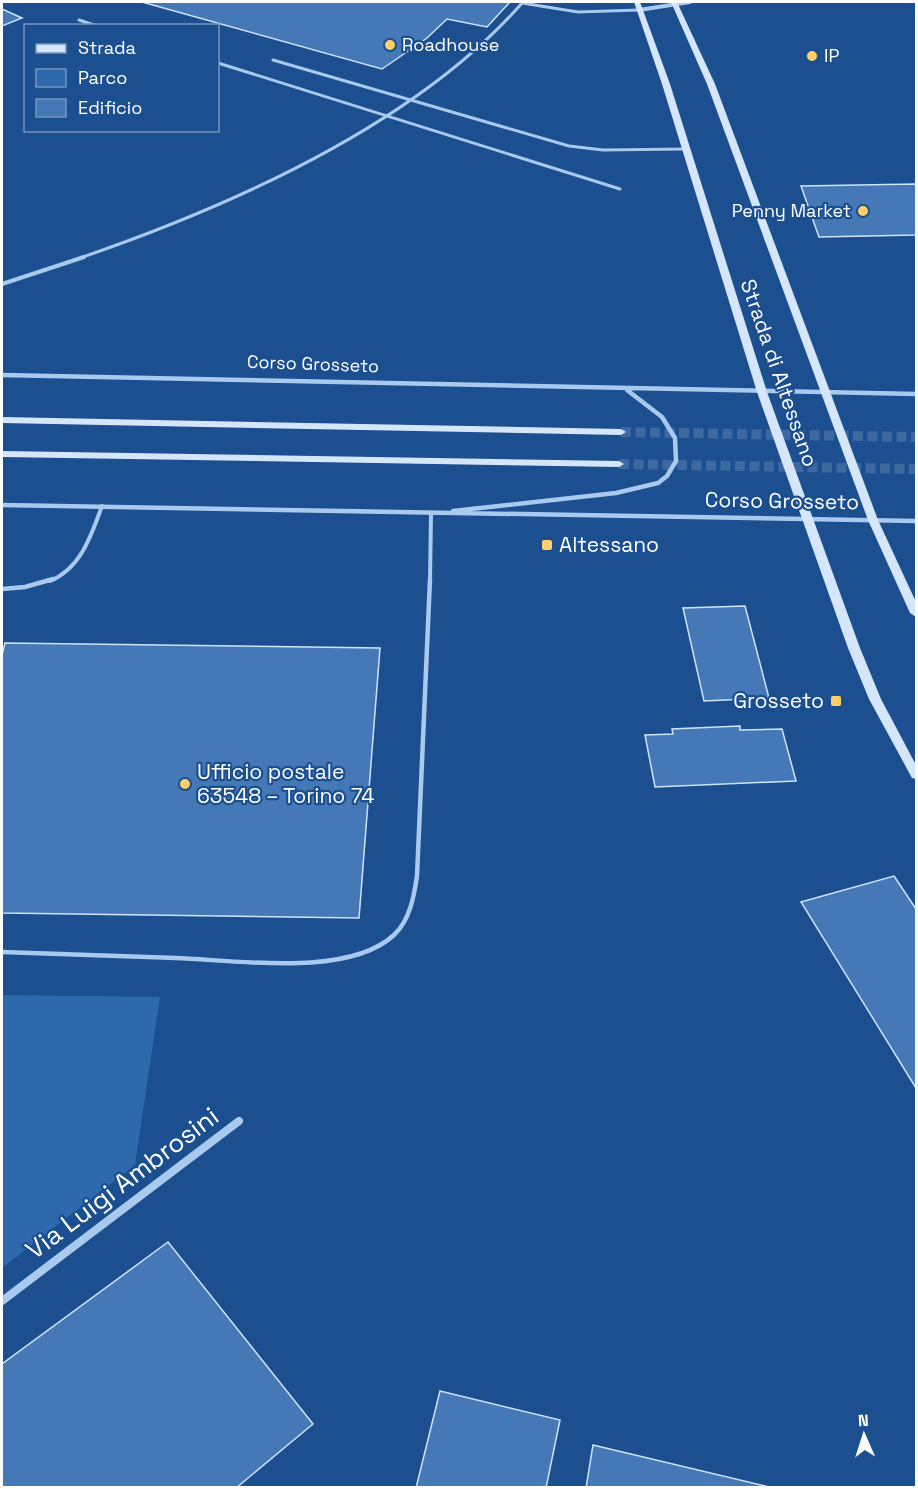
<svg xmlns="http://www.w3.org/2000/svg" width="918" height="1489" viewBox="0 0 918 1489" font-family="'Space Grotesk',sans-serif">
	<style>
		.green { fill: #2e69ad }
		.building { fill: #4478b7; stroke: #cfe3fa; stroke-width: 1.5 }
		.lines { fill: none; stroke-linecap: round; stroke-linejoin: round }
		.secondary-tunnel { stroke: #3d69a0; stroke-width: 10; stroke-dasharray: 10 4.5; stroke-linecap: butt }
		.lane-far2 { stroke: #a9c9ee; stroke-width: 3 }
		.lane-far1 { stroke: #a9c9ee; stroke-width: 4 }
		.lane { stroke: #a9c9ee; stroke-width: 4.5 }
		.street-far2 { stroke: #a9c9ee; stroke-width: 4 }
		.street-far1 { stroke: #a9c9ee; stroke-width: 4.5 }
		.street { stroke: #a9c9ee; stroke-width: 8 }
		.secondary { fill: #d6e6fa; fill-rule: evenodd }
		.poi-dot { fill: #ffd166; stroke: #1b4f8f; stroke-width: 2 }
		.labels { text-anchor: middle; stroke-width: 4.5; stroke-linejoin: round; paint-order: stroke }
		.far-poi-label { font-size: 18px; fill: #fff; stroke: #1b4f8f; text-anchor: start }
		.far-street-label { font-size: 18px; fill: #fff; stroke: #1b4f8f }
		.street-label { font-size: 21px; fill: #fff; stroke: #1b4f8f }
		.poi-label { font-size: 21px; fill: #fff; stroke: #1b4f8f; text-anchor: start }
		.near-street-label { font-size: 26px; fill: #fff; stroke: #1b4f8f }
	</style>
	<rect width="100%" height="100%" fill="#1b4f8f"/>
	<path class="green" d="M 2,995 L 160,997 L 135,1165 L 2,1268 Z"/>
	<path class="building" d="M 142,2 L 510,2 L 487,27 L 447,19 L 427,38 L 382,69 Z
		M 2,9 L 22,18 L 2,26 Z
		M 916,184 L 916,235 L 819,237 L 801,186 Z
		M 745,606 L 769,698 L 704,701 L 683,608 Z
		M 5,643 L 380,648 L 359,918 L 2,913 L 2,655 Z
		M 740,726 L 740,730 L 782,729 L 796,781 L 655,787 L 645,735 L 673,734 L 672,729 Z
		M 894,876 L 916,909 L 916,1088 L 801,902 Z
		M 168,1242 L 313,1424 L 236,1488 L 2,1488 L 2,1364 Z
		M 440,1391 L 560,1420 L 546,1488 L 416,1488 Z
		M 593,1445 L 773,1488 L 586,1488 Z"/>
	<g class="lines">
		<path class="secondary-tunnel" d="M 621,432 L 916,437
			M 619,464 L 916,469"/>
		<path class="lane-far2" d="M 522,3 L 578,12 L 639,10
			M 79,20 L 97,26
			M 273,60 L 569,146 L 603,150 L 686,149
			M 218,63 L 620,189
			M 80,258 C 231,206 416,124 523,2"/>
		<path class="lane-far1" d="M 2,284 L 84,257
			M 50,581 C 81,568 91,536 102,506
			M 430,581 L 431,514"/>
		<path class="lane" d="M 2,589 L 25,587 L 53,579
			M 2,952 C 60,954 118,956 176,958 C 234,960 348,978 394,935 C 410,920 414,896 417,876 L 430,579"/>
		<path class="street-far2" d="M 639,10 L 690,2"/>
		<path class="street-far1" d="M 2,375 L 916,394
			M 2,505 L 916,521
			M 453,511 L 616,493 L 658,483 L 667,476 L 676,461 L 675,438 L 662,417 L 627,390"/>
		<path class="street" d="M 2,1301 L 239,1121"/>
		<path class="secondary" d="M 634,2 L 640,2 L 670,84 L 767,392 L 860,648 L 881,699 L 916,765 L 916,779 L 912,778 L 869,699 L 848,648 L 757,392 L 662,84 Z
			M 671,2 L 677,2 L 715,84 L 878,520 L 916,602 L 916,617 L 910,613 L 868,520 L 707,84 Z
			M 2,417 L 621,429 L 626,432 L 621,435 L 2,423 Z
			M 2,451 L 619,461 L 624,464 L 619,467 L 2,457 Z"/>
	</g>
	<g class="poi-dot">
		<circle cx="390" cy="45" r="6"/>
		<circle cx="812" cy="56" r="6"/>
		<circle cx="863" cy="211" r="6"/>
		<rect x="541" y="539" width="12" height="12" rx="3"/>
		<rect x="830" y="695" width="12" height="12" rx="3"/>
		<circle cx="185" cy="784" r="6"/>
	</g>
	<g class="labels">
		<g class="far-poi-label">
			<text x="402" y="51">Roadhouse</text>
			<text x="824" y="62">IP</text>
			<text x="851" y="217" text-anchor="end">Penny Market</text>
		</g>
		<g class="far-street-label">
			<text transform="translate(313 364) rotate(2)" y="6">Corso Grosseto</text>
		</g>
		<g class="street-label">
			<text transform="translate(779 373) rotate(71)" y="7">Strada di Altessano</text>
			<text transform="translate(782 501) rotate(1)" y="7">Corso Grosseto</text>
		</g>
		<g class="poi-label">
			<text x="559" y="552">Altessano</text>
			<text x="824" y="708" text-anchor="end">Grosseto</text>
			<text x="197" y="779">Ufficio postale<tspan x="197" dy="24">63548 – Torino 74</tspan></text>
		</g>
		<g class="near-street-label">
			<text transform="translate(122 1183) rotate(-37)" y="9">Via Luigi Ambrosini</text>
		</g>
	</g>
	<rect width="918" height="1489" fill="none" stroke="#ffffff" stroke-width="6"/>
	<rect x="24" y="24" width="195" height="108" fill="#1b4f8f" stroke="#7695bc" stroke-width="1.5"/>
	<rect x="36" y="44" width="30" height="9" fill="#d6e6fa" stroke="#7695bc" stroke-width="1.5"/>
	<text x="78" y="54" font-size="18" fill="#ffffff">Strada</text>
	<rect x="36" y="69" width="30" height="18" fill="#2e69ad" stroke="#7695bc" stroke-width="1.5"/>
	<text x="78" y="84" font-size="18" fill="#ffffff">Parco</text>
	<rect x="36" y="99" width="30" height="18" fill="#4478b7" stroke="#7695bc" stroke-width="1.5"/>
	<text x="78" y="114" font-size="18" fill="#ffffff">Edificio</text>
	<g transform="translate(864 1435) rotate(357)" stroke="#1b4f8f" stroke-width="4.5" paint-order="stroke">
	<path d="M0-4.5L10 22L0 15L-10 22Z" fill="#ffffff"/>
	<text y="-9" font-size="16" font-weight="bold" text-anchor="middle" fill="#ffffff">N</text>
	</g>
</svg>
